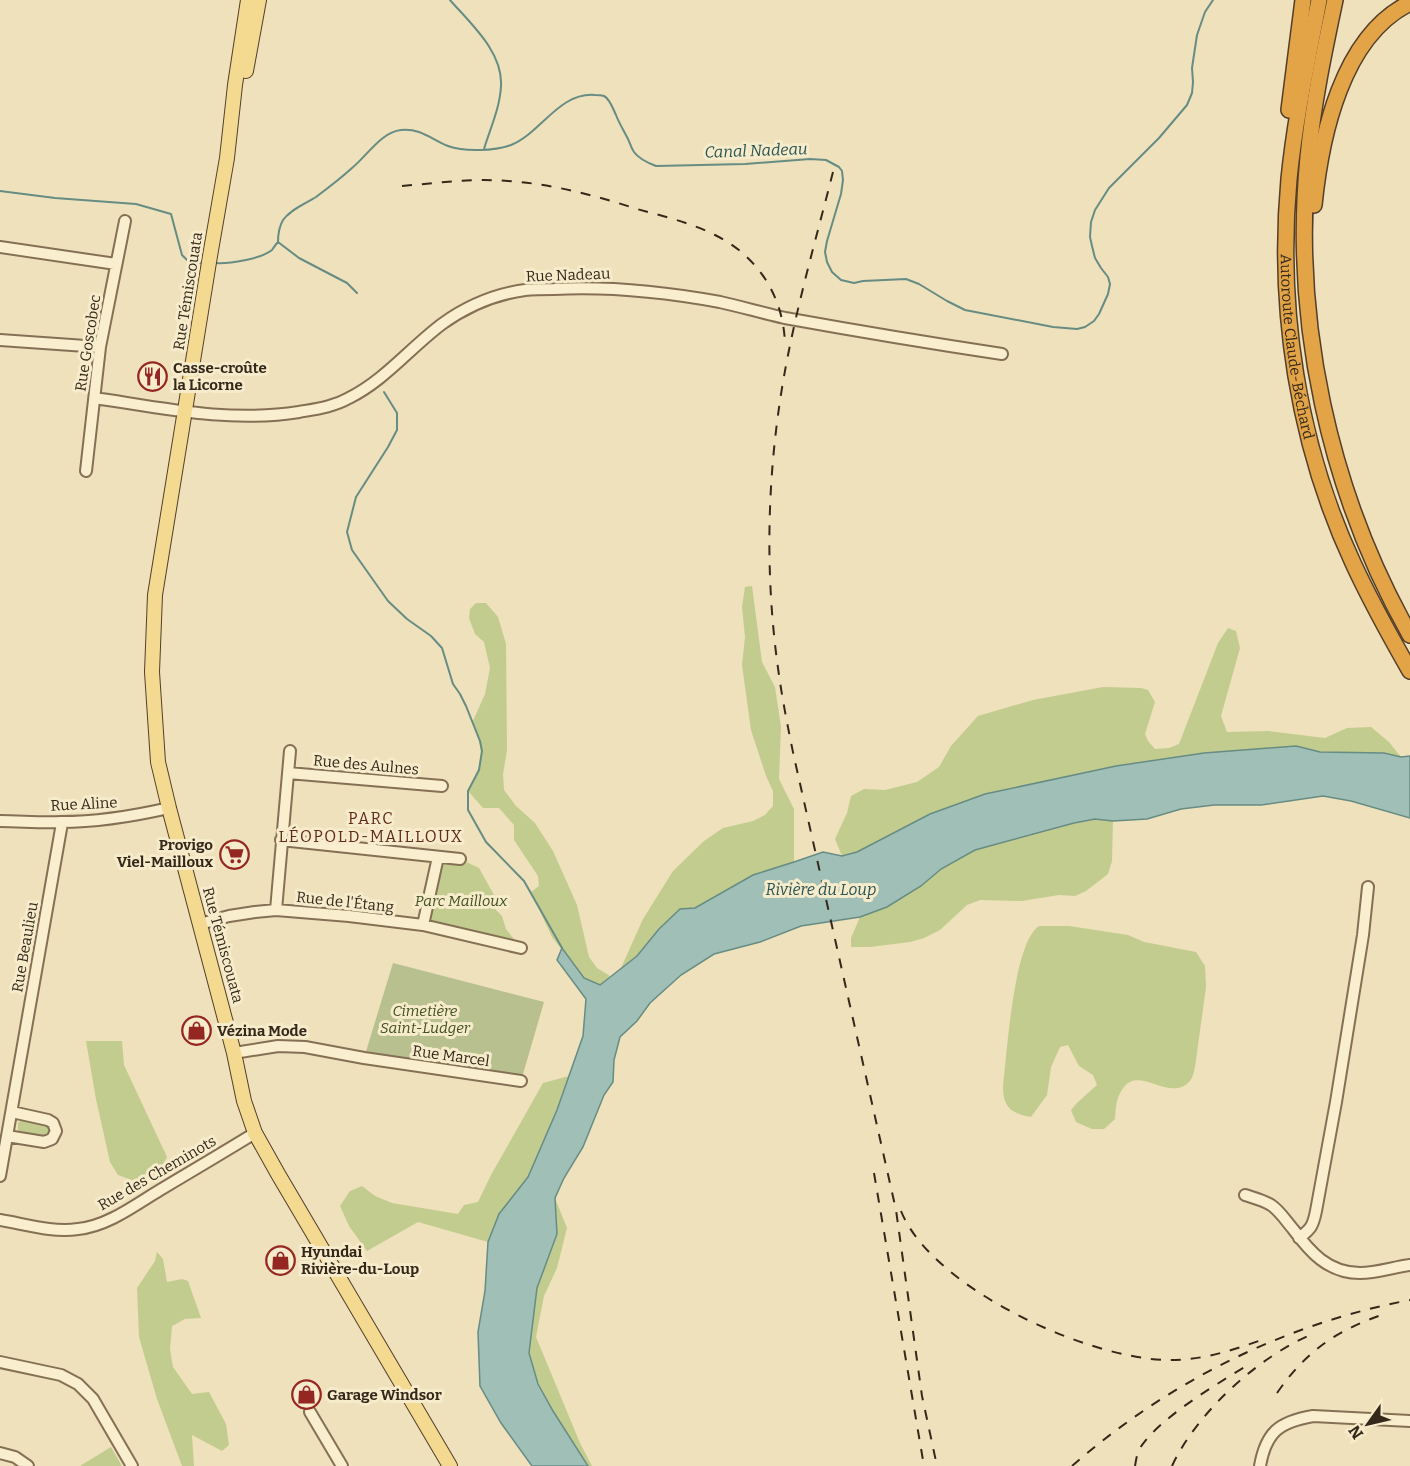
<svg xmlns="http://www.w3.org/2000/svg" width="1410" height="1466" viewBox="0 0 1410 1466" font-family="Bitter,serif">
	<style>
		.green { fill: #c2cc8f }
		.cemetery { fill: #b8c08f }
		.water { fill: #9fbfb7; stroke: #678c84; stroke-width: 1.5 }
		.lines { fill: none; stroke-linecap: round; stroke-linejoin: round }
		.stream { stroke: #678c84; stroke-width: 2 }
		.minor-casing { stroke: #857055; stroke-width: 14 }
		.major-casing { stroke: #523e2a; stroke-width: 16 }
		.highway-casing { stroke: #523e2a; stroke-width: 18 }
		.minor { stroke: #f9eecd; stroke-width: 10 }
		.major { stroke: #f4d990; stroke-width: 14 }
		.highway { stroke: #e2a447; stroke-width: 15 }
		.rail { stroke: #34281a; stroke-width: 2; stroke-dasharray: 10 10; stroke-linecap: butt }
		.labels { text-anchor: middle; stroke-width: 6; stroke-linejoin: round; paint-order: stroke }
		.street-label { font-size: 15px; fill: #34281a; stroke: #f6ebca }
		.poi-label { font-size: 15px; font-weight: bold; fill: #34281a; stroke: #f6ebca; text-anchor: start }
		.park-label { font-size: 15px; font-style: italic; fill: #425120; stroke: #f6ebca }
		.water-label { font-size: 16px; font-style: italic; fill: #295453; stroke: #f6ebca }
		.neighbourhood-label { font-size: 16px; letter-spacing: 1.5px; fill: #612b19; stroke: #f6ebca }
	</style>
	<rect width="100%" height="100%" fill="#eee1bb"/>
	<path class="green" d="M 752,586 L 762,662 L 775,687 L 781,727 L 779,779 L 794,809 L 794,862 L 753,875 L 695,908 L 680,909 L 659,930 L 637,956 L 621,968 L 643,919 L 673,871 L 704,841 L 723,828 L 753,821 L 765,815 L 773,806 L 773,791 L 766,776 L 751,730 L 742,665 L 745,637 L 742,607 L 745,587 Z
		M 476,603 L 486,603 L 498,617 L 506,644 L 507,750 L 503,774 L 504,790 L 516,806 L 535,823 L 553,851 L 577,905 L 589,957 L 597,968 L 610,976 L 600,985 L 584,978 L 552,937 L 531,892 L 539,886 L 538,876 L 514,840 L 514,825 L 499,808 L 483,808 L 468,791 C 483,761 486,755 472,723 L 485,694 L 490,668 L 484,642 L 475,634 L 469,618 L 470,609 Z
		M 1228,628 L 1236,631 L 1240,648 L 1221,716 L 1227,732 L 1269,731 L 1325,738 L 1347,728 L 1371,727 L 1389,742 L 1401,757 L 1384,753 L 1320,752 L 1296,746 L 1204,753 L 1116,766 L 985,794 L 930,814 L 857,852 L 842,856 L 835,839 L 847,813 L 851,796 L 864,789 L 885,790 L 917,782 L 939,767 L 951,746 L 978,716 L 1033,700 L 1103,687 L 1141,688 L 1148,690 L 1155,702 L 1145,734 L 1148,741 L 1155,749 L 1169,748 L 1179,744 L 1218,643 Z
		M 1095,819 L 1113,821 L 1112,861 L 1108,874 L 1086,891 L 1075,896 L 1059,895 L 1022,901 L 980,900 L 967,905 L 940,930 L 924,938 L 910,942 L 870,947 L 851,947 L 851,938 L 860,917 L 887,907 L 921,886 L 941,869 L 975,850 L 1074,823 Z
		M 438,857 L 460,859 L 479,868 L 494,895 L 495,909 L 502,916 L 506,929 L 521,948 L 423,925 Z
		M 1039,926 L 1069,926 L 1128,935 L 1144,942 L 1196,952 L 1205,966 L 1206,987 L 1195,1067 C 1194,1071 1193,1077 1190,1081 C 1170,1103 1140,1066 1124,1087 C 1116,1097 1116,1106 1115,1119 L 1104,1129 L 1092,1129 L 1076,1122 L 1071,1110 L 1077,1103 L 1097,1085 L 1093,1075 L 1079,1066 L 1068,1045 L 1060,1047 L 1051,1067 L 1047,1095 L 1031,1117 C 1011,1113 1003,1108 1003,1086 C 1007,1055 1013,943 1039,926 Z
		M 86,1041 L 122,1041 L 124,1065 L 167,1157 L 158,1174 L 137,1182 L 118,1175 L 110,1162 L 96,1099 Z
		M 569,1076 L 557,1110 L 528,1177 L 499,1214 L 488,1242 L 418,1222 L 367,1251 L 349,1226 L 340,1206 L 350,1191 L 362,1186 L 375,1196 L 392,1203 L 458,1214 L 464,1205 L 478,1202 L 491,1175 L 543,1083 Z
		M 22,1120 L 47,1125 L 50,1127 L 51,1131 L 48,1136 L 46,1136 L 21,1132 L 18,1131 L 18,1123 Z
		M 555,1198 L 567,1228 L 557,1268 L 544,1296 L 536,1337 L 580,1443 L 592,1466 L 588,1466 L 553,1411 L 538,1384 L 529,1353 L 537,1288 L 557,1234 Z
		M 157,1252 L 163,1259 L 167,1282 L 182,1279 L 188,1281 L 201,1318 L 185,1319 L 172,1326 L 170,1349 L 173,1367 L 192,1394 L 209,1392 L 226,1424 L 229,1445 L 222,1451 L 192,1435 L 194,1466 L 182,1466 L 157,1399 L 139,1337 L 137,1288 L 155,1261 Z
		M 111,1447 L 122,1466 L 80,1466 Z"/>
	<path class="cemetery" d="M 393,963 L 544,1002 L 521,1081 L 364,1058 Z"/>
	<path class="water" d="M 1296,746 L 1320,752 L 1384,753 L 1401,757 L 1410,756 L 1410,818 L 1351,801 L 1323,796 L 1261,805 L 1214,805 L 1181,809 L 1147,819 L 1113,821 L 1095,819 L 1074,823 L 975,850 L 941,869 L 921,886 L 887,907 L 860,917 L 801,926 L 760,942 L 714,954 L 681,975 L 650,1003 L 637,1021 L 620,1037 L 614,1060 L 613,1082 L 604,1095 L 583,1147 L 564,1178 L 555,1198 L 557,1234 L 537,1288 L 529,1353 L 538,1384 L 553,1411 L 588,1466 L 532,1466 L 501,1423 L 480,1386 L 478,1332 L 485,1291 L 488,1242 L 499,1214 L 528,1177 L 557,1110 L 583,1036 L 586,999 L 557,960 L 562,948 L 584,978 L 600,985 L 637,956 L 659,929 L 680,909 L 695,908 L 753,875 L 794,862 L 823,852 L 842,856 L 857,852 L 930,814 L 985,794 L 1116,766 L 1204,753 Z"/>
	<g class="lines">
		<path class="stream" d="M 450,0 C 471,24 503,52 501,86 C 500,108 490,129 484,149
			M 0,191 L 55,198 L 136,204 L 171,214 L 182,255 L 189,262 L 204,263
			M 278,242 C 278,234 279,227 283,220 C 291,209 305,204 316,197 C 328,188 341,178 352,168 C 367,156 381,132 401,130 C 421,128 432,140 448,146 C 464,152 495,151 511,145 C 541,133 559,92 595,95 C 598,95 601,95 604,96 C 610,99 613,109 616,115 C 619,123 624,131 628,139 C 630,143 631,148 634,152 C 639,159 648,163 656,166 L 745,164 L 810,159 L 826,160 L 839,167 L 842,171 L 843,180 L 841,194 L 827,241 L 825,252 L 827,262 L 832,272 L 841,280 L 854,283 L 863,281 L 906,279 L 919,284 L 947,301 L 965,310 L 1053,327 L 1077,329 L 1085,327 L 1094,321 L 1099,314 L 1108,294 L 1110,284 L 1108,277 L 1101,268 L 1095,258 L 1092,246 L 1090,237 L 1091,222 L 1095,210 L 1109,188 L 1159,138 L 1187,105 L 1192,93 L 1193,82 L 1192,68 L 1197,35 L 1205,12 L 1213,0
			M 278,242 L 299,258 L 347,283 L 357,293
			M 215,263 C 229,264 261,259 272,250 C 274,247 276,244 278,242
			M 384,392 L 397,413 L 397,430 L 388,447 L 356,497 L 347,532 L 352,550 L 388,601 L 407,619 L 431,636 L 442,648 L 453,684 L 460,694 L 466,706 L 480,741 L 482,751 L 479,770 L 468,791 L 468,810 L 486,842 L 524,881 L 562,948"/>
		<defs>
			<path id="minor" d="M 0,247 L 116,264
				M 0,340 L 100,347
				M 95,398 C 162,408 230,423 299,412 C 316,409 333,407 349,398 C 385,380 410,348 442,324 C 467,306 496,294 525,290 C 535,289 545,289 554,289 C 610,286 665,292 720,302 C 742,307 763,313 785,318 C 857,331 929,343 1002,354
				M 86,471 L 100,347 L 125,221
				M 288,773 L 442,786
				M 0,821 C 20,821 41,823 61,822 C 98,822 134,816 169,808
				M 281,840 L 460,859
				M 276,910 L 290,751
				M 200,924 L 229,916 L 255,912 L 276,910 L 349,916 L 423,925 L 521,948
				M 423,925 L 438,857
				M 234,1053 L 278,1046 L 305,1047 L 364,1058 L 521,1081
				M 7,1136 L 44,1142 L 52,1139 L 56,1131 L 53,1123 L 48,1120 L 12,1112
				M 0,1176 L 62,823
				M 1245,1195 C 1254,1198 1263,1200 1271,1205 C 1280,1211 1286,1221 1293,1229 C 1310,1252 1328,1273 1360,1273 C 1376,1273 1394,1267 1410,1265
				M 0,1220 C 25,1224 52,1233 78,1229 C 108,1226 135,1205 160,1190 C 192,1171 224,1152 255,1133
				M 1299,1238 C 1311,1229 1313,1226 1316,1211 L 1336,1102 L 1363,935 L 1368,887
				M 0,1362 L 61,1375 L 78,1384 L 93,1399 L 132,1466
				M 310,1412 L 342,1466
				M 0,1453 L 15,1457 L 28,1466
				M 1260,1466 C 1266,1432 1279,1422 1313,1416 L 1410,1421"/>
			<path id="major" d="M 248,0 L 235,85 L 227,158 L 210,256 L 155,595 L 152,672 L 158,762 L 169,808 L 234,1053 L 244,1101 L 255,1133 L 278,1174 L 450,1466
				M 246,71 L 259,0"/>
			<g id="highway">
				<path id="s1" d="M 1319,0 C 1308,59 1295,119 1289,179 C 1277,309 1298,445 1353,563 C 1370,600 1390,636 1410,671"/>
				<path d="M 1335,0 C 1324,52 1313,104 1308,157 C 1292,321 1329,492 1410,635"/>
				<path d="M 1289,110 L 1303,0"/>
				<path d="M 1314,205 C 1321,136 1342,36 1410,3"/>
			</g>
		</defs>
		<use href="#minor" class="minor-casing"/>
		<use href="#major" class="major-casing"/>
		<use href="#highway" class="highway-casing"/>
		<use href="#minor" class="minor"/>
		<use href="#major" class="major"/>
		<use href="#highway" class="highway"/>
		<path class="rail" d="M 833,172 C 815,243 794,315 782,388 C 767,480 765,575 778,668 C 782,698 788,728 794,757 L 896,1210 L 922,1396 L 937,1466
			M 402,186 C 437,183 472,178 508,181 C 552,184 594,195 637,209 C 663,216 691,223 715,235 C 758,256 784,297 785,345
			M 874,1173 L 924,1466
			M 901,1211 C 932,1288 1086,1358 1166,1360 C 1201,1361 1234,1350 1267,1338
			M 1277,1393 C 1307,1350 1337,1330 1387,1313
			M 1072,1466 C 1168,1382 1284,1324 1410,1300
			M 1135,1466 C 1136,1460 1137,1453 1140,1448 C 1160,1417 1219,1383 1251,1363
			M 1172,1466 C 1197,1412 1260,1355 1315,1333"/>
	</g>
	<defs>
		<symbol id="restaurant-ring" viewBox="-11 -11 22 22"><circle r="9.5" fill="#f6ebca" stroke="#952723" stroke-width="1.5"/><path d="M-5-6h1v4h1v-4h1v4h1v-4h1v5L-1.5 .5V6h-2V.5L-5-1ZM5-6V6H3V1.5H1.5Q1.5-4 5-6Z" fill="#952723"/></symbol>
		<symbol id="supermarket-ring" viewBox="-11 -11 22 22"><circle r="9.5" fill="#f6ebca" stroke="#952723" stroke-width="1.5"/><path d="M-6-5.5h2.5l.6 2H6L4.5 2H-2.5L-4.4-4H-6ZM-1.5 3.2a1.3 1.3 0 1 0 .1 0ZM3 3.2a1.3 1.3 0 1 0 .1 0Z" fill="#952723"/></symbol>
		<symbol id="shop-ring" viewBox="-11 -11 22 22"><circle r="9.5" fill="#f6ebca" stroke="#952723" stroke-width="1.5"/><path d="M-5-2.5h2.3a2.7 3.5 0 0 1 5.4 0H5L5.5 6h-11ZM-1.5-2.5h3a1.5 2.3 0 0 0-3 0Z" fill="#952723"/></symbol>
	</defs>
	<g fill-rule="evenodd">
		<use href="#restaurant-ring" x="136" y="360" width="33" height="33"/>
		<use href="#supermarket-ring" x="218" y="838" width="33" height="33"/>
		<use href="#shop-ring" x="180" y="1014" width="33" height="33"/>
		<use href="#shop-ring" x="264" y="1244" width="33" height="33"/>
		<use href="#shop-ring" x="290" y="1378" width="33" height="33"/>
	</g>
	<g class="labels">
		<g class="street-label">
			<text transform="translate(568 275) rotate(-2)" y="5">Rue Nadeau</text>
			<text transform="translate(188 291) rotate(-81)" y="5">Rue Témiscouata</text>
			<text transform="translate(88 343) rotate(-81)" y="5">Rue Goscobec</text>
			<text dy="5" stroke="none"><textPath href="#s1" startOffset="350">Autoroute Claude-Béchard</textPath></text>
			<text transform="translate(366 765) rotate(5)" y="5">Rue des Aulnes</text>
			<text transform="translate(84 804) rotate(-3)" y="5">Rue Aline</text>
			<text transform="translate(345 902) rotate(6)" y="5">Rue de l'Étang</text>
			<text transform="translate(223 945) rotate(75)" y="5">Rue Témiscouata</text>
			<text transform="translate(25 947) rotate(-80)" y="5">Rue Beaulieu</text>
			<text transform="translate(451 1056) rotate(8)" y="5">Rue Marcel</text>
			<text transform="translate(157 1173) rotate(-30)" y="5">Rue des Cheminots</text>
		</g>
		<g class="poi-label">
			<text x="173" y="373">Casse-croûte<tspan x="173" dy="17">la Licorne</tspan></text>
			<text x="213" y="850" text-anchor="end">Provigo<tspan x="213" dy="17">Viel-Mailloux</tspan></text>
			<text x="217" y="1036">Vézina Mode</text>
			<text x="301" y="1257">Hyundai<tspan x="301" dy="17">Rivière-du-Loup</tspan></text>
			<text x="327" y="1400">Garage Windsor</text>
		</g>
		<g class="park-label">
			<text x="461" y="906">Parc Mailloux</text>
			<text x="425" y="1016">Cimetière<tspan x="425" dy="17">Saint-Ludger</tspan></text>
		</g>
		<g class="water-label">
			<text transform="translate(756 150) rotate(-2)" y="6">Canal Nadeau</text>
			<text x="821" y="895">Rivière du Loup</text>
		</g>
		<g class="neighbourhood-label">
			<text x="371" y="824">PARC<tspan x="371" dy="18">LÉOPOLD-MAILLOUX</tspan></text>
		</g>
	</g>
	<g transform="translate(1368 1424) rotate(236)" stroke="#f6ebca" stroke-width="4.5" paint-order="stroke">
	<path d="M0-4.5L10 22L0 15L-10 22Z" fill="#34281a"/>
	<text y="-9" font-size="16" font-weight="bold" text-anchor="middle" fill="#34281a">N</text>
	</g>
</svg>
